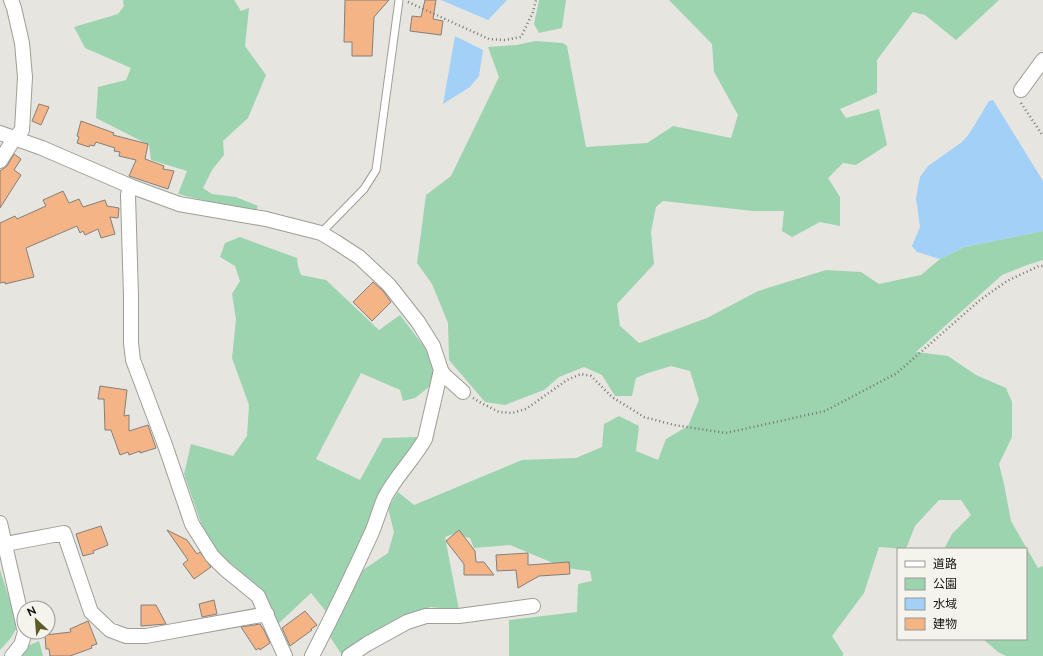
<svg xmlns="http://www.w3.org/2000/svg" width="1043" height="656" viewBox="0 0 1043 656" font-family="Raleway,'Noto Sans JP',sans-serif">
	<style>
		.green { fill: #9dd4b0 }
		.water { fill: #a2d0f7 }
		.building { fill: #f4b485; stroke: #857f7b }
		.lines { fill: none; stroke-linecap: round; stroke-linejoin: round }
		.lane-casing { stroke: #9e9d96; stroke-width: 9 }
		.street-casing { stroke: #9e9d96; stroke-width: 16 }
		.path { stroke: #777672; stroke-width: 2.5; stroke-dasharray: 1 3; stroke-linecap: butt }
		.lane { stroke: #fff; stroke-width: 7 }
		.street { stroke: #fff; stroke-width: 14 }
	</style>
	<rect width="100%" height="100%" fill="#e7e5df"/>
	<path class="green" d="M 123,0 L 234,0 L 241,11 L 249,8 L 245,46 L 266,75 L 248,118 L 223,141 L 224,155 L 212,170 L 203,188 L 212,194 L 236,197 L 258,206 L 255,213 L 178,194 L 187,171 L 151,160 L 149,145 L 96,118 L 98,87 L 126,80 L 131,68 L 85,48 L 74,27 L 118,14 L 124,6 Z
		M 539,0 L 566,0 L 562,28 L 539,33 L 534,24 Z
		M 669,0 L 999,0 L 956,40 L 925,15 L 913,12 L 877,60 L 877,93 L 840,109 L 846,118 L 879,109 L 887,145 L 856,165 L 843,163 L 828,178 L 840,197 L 840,226 L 820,222 L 792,237 L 782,231 L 784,211 L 753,211 L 663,201 L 656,207 L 651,232 L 654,264 L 617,304 L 620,326 L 639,343 L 707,318 L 758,291 L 826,270 L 861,272 L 879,284 L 921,275 L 940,259 L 964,247 L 1043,231 L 1043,260 L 1027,265 L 1002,275 L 916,352 L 948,356 L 976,375 L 1006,388 L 1012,402 L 1012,437 L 999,464 L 1004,484 L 1011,521 L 1038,568 L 1043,566 L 1043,656 L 1006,656 L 998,652 L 983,639 L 1026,639 L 1026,549 L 944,549 L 952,534 L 971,515 L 961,500 L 939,500 L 915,526 L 906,549 L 879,547 L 864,593 L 832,636 L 843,653 L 843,656 L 509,656 L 509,620 L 577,612 L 578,584 L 592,581 L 590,571 L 565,568 L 510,545 L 474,548 L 470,538 L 453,534 L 445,537 L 459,610 L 430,607 L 390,627 L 342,655 L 330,637 L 360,572 L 388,553 L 394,532 L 388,508 L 398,492 L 414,505 L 522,460 L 576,458 L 602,447 L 604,424 L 619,416 L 639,426 L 636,451 L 658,460 L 666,439 L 688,426 L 699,400 L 690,371 L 671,366 L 648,373 L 636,378 L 632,396 L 615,396 L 602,375 L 584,367 L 559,377 L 544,390 L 505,405 L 485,402 L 449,360 L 448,323 L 432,284 L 417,263 L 426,195 L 451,176 L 499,77 L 488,47 L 517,45 L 535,41 L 563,43 L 567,46 L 586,147 L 647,143 L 673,126 L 731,138 L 738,115 L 714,72 L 712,44 Z
		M 240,237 L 297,258 L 298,266 L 301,275 L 326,280 L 379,330 L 400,315 L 435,361 L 433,384 L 415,398 L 403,401 L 400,390 L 361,373 L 316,459 L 360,480 L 383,438 L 417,437 L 328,614 L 311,593 L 278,624 L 263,591 L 218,553 L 202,526 L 184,474 L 191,444 L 233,456 L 247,436 L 249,405 L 232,358 L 236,319 L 232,294 L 240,281 L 235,266 L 220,257 L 225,243 Z
		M 0,570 L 18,626 L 10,639 L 0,650 Z
		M 39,641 L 43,656 L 5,656 Z"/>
	<path class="water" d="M 441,0 L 507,0 L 488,20 Z
		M 455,36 L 483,50 L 479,76 L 470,87 L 443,104 Z
		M 993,100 L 1043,181 L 1043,231 L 964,247 L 940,259 L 917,252 L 912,246 L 920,227 L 916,198 L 920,177 L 928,166 L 962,142 L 969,134 L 989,101 Z"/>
	<path class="building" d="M 345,0 L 389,0 L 374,17 L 372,56 L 352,56 L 352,42 L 344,42 Z
		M 425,0 L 436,0 L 433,19 L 443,21 L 441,35 L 410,31 L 412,16 L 421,17 Z
		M 39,104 L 49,107 L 41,125 L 32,121 Z
		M 81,121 L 114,133 L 113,135 L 148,144 L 145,159 L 164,166 L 163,169 L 174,171 L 168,189 L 129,176 L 136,160 L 119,156 L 120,152 L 114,151 L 115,148 L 96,142 L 94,146 L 90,145 L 89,147 L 77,143 L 79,137 L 77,136 Z
		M 14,154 L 21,159 L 14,170 L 21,175 L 0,208 L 0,171 L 7,166 Z
		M 63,191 L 69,203 L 79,199 L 83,207 L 105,200 L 107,206 L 119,208 L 118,218 L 110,217 L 115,234 L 101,238 L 98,229 L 85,235 L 83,231 L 80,233 L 77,226 L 26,248 L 34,277 L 5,284 L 5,282 L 0,283 L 0,223 L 15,216 L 17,219 L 46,206 L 43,200 Z
		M 373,282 L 383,291 L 391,302 L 372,321 L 353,302 Z
		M 100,386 L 127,390 L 124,416 L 129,415 L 129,431 L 148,425 L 156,448 L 140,453 L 140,451 L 129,455 L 128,452 L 120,455 L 111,430 L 105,430 L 104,399 L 98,399 Z
		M 101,526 L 108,545 L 93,551 L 94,553 L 83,556 L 76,534 Z
		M 167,530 L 187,540 L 197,554 L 200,552 L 211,567 L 194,579 L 183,564 L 188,560 Z
		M 459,530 L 475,551 L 476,562 L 484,562 L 494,575 L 464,575 L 464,564 L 446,541 Z
		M 528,553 L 528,565 L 569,562 L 570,574 L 539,576 L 518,588 L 516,570 L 497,571 L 496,555 Z
		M 214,600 L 217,614 L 202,617 L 199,604 Z
		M 141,605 L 156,605 L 166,624 L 141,626 Z
		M 305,611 L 317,625 L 311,629 L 312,630 L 290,646 L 282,628 Z
		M 88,621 L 97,644 L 91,646 L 92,648 L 70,656 L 50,656 L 49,649 L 46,649 L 45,635 L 71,632 L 70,629 Z
		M 260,624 L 264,630 L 270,643 L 260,650 L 259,648 L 256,650 L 241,627 Z"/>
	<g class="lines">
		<defs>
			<path id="lane" d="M 321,233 L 364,189 L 376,170 L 399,0"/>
			<path id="street" d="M 1021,90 L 1043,60
				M 0,133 L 42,148 L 130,186 L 128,195 L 131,296 L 131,343 L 133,360 L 165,445 L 192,524 L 212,556 L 225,569 L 258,596 L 285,656
				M 0,161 L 14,139 L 22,130 L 25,77 L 22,43 L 14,8 L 11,0
				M 130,186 L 179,204 L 266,219 L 321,233 L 336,242 L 359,257 L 389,285 L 418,322 L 433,346 L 441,370 L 444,375 L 463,392
				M 0,523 L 24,628
				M 0,545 L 64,533 L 91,612 L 110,630 L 126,636 L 146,636 L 267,614
				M 12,656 L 21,645 L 25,632
				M 312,656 C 333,615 353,574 372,532 C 377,520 380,508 385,497 C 396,476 413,460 425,439 L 441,370
				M 349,656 L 367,644 L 407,622 L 426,616 L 459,616 L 533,606"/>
		</defs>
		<use href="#lane" class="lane-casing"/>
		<use href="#street" class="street-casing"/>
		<path class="path" d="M 408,2 L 489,39 L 505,40 L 521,37 L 533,12 L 536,0
			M 1021,103 L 1043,136
			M 473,398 L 483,404 L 499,412 L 512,413 L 526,409 L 567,380 L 581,374 L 591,376 L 612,397 L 644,417 L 674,425 L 726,433 L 825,411 L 897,373 L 980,300 L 1007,281 L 1039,266 L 1043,266"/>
		<use href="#lane" class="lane"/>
		<use href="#street" class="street"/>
	</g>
	<rect x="897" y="548" width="130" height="92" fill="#f4f3ec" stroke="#9a9994"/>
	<rect x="905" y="561" width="20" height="6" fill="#ffffff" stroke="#9a9994"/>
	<text x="933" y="568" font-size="12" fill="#131310">道路</text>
	<rect x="905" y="578" width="20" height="12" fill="#9dd4b0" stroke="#9a9994"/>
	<text x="933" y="588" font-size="12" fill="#131310">公園</text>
	<rect x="905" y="598" width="20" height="12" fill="#a2d0f7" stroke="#9a9994"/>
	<text x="933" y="608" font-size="12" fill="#131310">水域</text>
	<rect x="905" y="618" width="20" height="12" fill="#f4b485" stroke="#9a9994"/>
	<text x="933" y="628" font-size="12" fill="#131310">建物</text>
	<g transform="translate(36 620) rotate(334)"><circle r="19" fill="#f4f3ec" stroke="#9a9994"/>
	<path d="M0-3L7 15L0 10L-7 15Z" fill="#5d5a26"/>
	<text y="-6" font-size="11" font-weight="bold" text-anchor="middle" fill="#131310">N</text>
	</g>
</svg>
